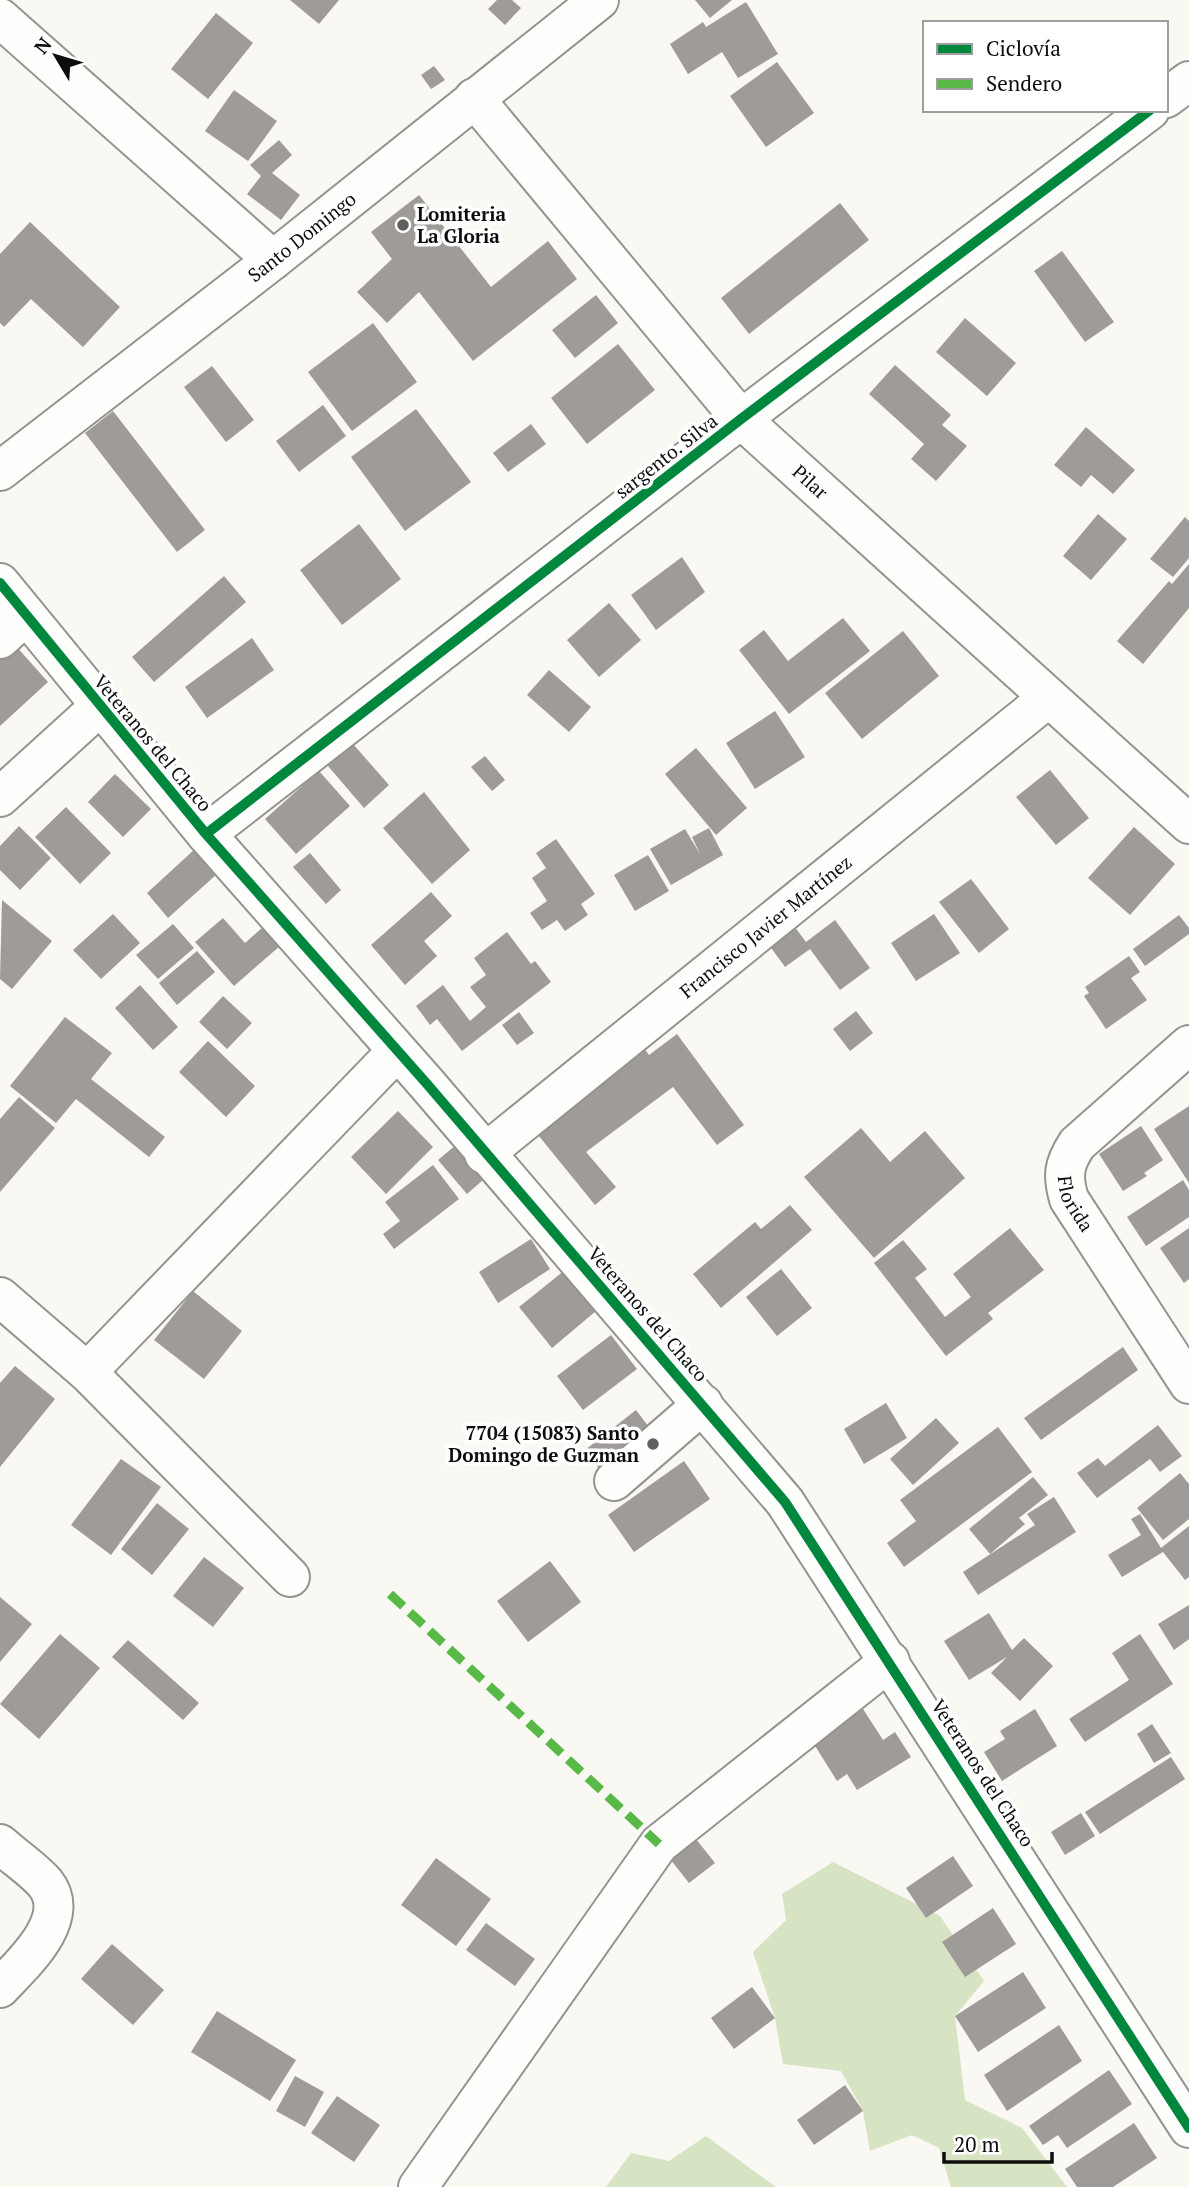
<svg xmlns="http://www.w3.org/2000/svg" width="1189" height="2187" viewBox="0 0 1189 2187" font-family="'PT Serif',serif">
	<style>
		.forest { fill: #d6e4c3 }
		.building { fill: #9e9b98 }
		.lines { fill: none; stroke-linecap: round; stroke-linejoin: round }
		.minor-casing { stroke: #949390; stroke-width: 42 }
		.minor { stroke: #fefefd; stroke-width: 38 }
		.quiet { stroke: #58b947; stroke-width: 9; stroke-dasharray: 18 9; stroke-linecap: butt }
		.cycleway-casing { stroke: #fff; stroke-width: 15 }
		.cycleway { stroke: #00873e; stroke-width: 10 }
		.poi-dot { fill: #605f5d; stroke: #fff; stroke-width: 2.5 }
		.labels { text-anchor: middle; stroke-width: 7; stroke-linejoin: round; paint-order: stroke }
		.poi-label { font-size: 19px; font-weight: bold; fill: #0d0d0d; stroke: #fff; text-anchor: start }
		.street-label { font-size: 19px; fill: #0d0d0d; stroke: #fff }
	</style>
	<rect width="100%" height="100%" fill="#faf8f2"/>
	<path class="forest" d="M 833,1862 L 940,1916 L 984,1981 L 955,2016 L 965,2100 L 1022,2128 L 1067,2187 L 951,2187 L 939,2148 L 912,2135 L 870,2151 L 863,2111 L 841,2071 L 783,2064 L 775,2018 L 753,1952 L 786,1920 L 782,1894 Z
		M 706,2136 L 776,2187 L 606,2187 L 631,2153 L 669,2161 Z"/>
	<path class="building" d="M 290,0 L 339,0 L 319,24 Z
		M 497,0 L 512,0 L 521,8 L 505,25 L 488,9 Z
		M 695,0 L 732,0 L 710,18 Z
		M 746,2 L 778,54 L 738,78 L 722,52 L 688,74 L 670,44 L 703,22 L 706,27 Z
		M 216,13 L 253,43 L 208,99 L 171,69 Z
		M 777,62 L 814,113 L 766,147 L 730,96 Z
		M 434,66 L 445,80 L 431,89 L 421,75 Z
		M 234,90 L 277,121 L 248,161 L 205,131 Z
		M 279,140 L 292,155 L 272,173 L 300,195 L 281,220 L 247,194 L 261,176 L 250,165 Z
		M 419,195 L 491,287 L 548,241 L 577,279 L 473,361 L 419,292 L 387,323 L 357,292 L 392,259 L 371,232 Z
		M 840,203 L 869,240 L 749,334 L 721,298 Z
		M 30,222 L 120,307 L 83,347 L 31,299 L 4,327 L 0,323 L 0,254 Z
		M 1062,251 L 1114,322 L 1085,342 L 1034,271 Z
		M 596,295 L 618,323 L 575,358 L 552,330 Z
		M 965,318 L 1016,363 L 987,396 L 936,352 Z
		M 373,323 L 417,382 L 352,431 L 308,372 Z
		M 618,344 L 655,390 L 587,444 L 551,398 Z
		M 895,365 L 951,415 L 942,425 L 967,446 L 936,481 L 911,459 L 924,444 L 869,394 Z
		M 212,366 L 254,420 L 226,442 L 184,387 Z
		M 323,405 L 346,436 L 299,472 L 276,441 Z
		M 416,409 L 471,482 L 405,531 L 351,457 Z
		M 113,411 L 205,530 L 177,552 L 85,433 Z
		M 531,424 L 546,444 L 508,472 L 493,453 Z
		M 1086,427 L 1135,470 L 1113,494 L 1091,475 L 1081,487 L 1054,465 Z
		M 1098,514 L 1127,539 L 1091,580 L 1063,556 Z
		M 1185,517 L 1189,521 L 1189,558 L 1173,577 L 1150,559 Z
		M 359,524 L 401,579 L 342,625 L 300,570 Z
		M 682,557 L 705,592 L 656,630 L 631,595 Z
		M 1189,564 L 1189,608 L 1143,664 L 1117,641 L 1169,581 L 1172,584 Z
		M 224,576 L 246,602 L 154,682 L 132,657 Z
		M 609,603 L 641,640 L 599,677 L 567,640 Z
		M 843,618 L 870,651 L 789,714 L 739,650 L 764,630 L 788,661 Z
		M 903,631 L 939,676 L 862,739 L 825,693 Z
		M 252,638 L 274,670 L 207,718 L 185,687 Z
		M 15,645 L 48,682 L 0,726 L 0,659 Z
		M 549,670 L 591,707 L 569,732 L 527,695 Z
		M 775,711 L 805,757 L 755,789 L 726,743 Z
		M 353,744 L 389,785 L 364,808 L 328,766 Z
		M 696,748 L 747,808 L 716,835 L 665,774 Z
		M 485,756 L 505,780 L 492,791 L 471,767 Z
		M 1050,770 L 1089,818 L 1056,845 L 1016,797 Z
		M 319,771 L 350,806 L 296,854 L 265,819 Z
		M 115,774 L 151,809 L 123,837 L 88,802 Z
		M 424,792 L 470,850 L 432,884 L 383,828 Z
		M 66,807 L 111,853 L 80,884 L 35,837 Z
		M 19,826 L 51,858 L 20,890 L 0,870 L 0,846 Z
		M 1134,827 L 1175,864 L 1130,915 L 1088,878 Z
		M 709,828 L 723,855 L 671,885 L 650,849 L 685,829 L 700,854 L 692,837 Z
		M 556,839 L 595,894 L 581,904 L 588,915 L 565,931 L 557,920 L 542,930 L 530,913 L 547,901 L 532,878 L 546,868 L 536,853 Z
		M 195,849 L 217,874 L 168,918 L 147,893 Z
		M 310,853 L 341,890 L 326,904 L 293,867 Z
		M 648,855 L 669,891 L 635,911 L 614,875 Z
		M 971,879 L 1009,929 L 979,953 L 939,902 Z
		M 431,892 L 452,916 L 424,941 L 437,956 L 405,985 L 371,945 Z
		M 2,900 L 52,941 L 12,989 L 0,979 Z
		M 113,914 L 140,943 L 101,979 L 73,950 Z
		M 934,914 L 960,953 L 916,981 L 891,943 Z
		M 1179,915 L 1189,928 L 1189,934 L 1145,966 L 1133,949 Z
		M 223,918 L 245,943 L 271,920 L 288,939 L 234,986 L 195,942 Z
		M 835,920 L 870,968 L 840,990 L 810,949 L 785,967 L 769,945 L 794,926 L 806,942 Z
		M 173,924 L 194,948 L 158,979 L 136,955 Z
		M 507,932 L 531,964 L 535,961 L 551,982 L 462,1051 L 437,1019 L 430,1025 L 416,1006 L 443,985 L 470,1021 L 486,1007 L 470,987 L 486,975 L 474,958 Z
		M 197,951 L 215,972 L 177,1005 L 159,983 Z
		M 1129,956 L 1140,972 L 1131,978 L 1147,1000 L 1106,1029 L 1084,996 L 1089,993 L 1085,987 Z
		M 140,985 L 178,1027 L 153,1050 L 115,1008 Z
		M 223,996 L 252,1023 L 227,1049 L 199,1022 Z
		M 856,1011 L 873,1033 L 850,1051 L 833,1029 Z
		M 519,1012 L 534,1033 L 517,1045 L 502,1025 Z
		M 65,1017 L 112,1053 L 91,1079 L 165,1137 L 149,1157 L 76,1099 L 56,1123 L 10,1086 Z
		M 677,1034 L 744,1125 L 717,1145 L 673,1087 L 586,1152 L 616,1187 L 595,1205 L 534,1130 L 644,1048 L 649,1055 Z
		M 208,1041 L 255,1086 L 226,1117 L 179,1072 Z
		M 19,1097 L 55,1128 L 0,1192 L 0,1119 Z
		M 1189,1106 L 1189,1183 L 1154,1129 Z
		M 398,1111 L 433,1147 L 386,1194 L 351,1157 Z
		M 1141,1126 L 1163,1160 L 1144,1173 L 1147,1176 L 1123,1191 L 1099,1154 Z
		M 861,1128 L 890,1162 L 925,1131 L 965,1178 L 874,1258 L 804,1177 Z
		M 463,1139 L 492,1172 L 467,1194 L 438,1160 Z
		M 433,1165 L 459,1199 L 394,1249 L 383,1234 L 400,1221 L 385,1202 Z
		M 1183,1180 L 1189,1190 L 1189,1217 L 1146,1246 L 1127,1217 Z
		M 790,1205 L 812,1230 L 721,1308 L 693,1274 L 755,1222 L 761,1229 Z
		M 1010,1228 L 1044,1270 L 988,1313 L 993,1319 L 946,1356 L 874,1263 L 903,1240 L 927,1269 L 915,1278 L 945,1317 L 971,1297 L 953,1274 Z
		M 1189,1228 L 1189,1279 L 1184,1283 L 1160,1248 Z
		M 531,1239 L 550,1269 L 498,1303 L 479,1272 Z
		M 570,1266 L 602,1306 L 552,1348 L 519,1307 Z
		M 781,1269 L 812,1308 L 777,1336 L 746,1297 Z
		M 193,1291 L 242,1331 L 204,1379 L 154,1340 Z
		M 611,1335 L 637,1369 L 583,1410 L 557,1376 Z
		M 1123,1347 L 1138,1370 L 1041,1440 L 1024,1418 Z
		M 15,1366 L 55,1399 L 0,1467 L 0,1383 Z
		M 886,1403 L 907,1438 L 864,1464 L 844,1429 Z
		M 636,1410 L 658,1439 L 606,1478 L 585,1450 Z
		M 936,1418 L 959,1443 L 913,1485 L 890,1459 Z
		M 1158,1425 L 1182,1456 L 1160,1472 L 1150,1459 L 1097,1498 L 1077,1473 L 1098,1458 L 1105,1466 Z
		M 998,1427 L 1032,1472 L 904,1567 L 887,1543 L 916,1521 L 900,1500 Z
		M 121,1459 L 161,1487 L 111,1555 L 71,1525 Z
		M 684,1461 L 710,1499 L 634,1552 L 608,1515 Z
		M 1180,1473 L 1189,1484 L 1189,1519 L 1163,1540 L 1137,1508 Z
		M 1033,1477 L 1048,1495 L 1019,1518 L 1025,1524 L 990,1554 L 969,1529 Z
		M 1054,1497 L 1076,1532 L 978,1595 L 963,1572 L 1035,1525 L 1027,1514 Z
		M 157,1503 L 189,1529 L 152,1575 L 121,1549 Z
		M 1140,1514 L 1161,1548 L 1189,1526 L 1189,1577 L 1185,1580 L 1163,1552 L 1122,1577 L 1108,1555 L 1141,1535 L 1131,1519 Z
		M 204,1557 L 244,1588 L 213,1627 L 173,1596 Z
		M 550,1561 L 581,1602 L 528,1642 L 497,1601 Z
		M 0,1597 L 32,1624 L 0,1662 Z
		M 1189,1605 L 1189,1639 L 1174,1650 L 1158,1624 Z
		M 989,1613 L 1012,1650 L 1024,1638 L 1053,1666 L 1020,1701 L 991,1673 L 1007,1657 L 969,1680 L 944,1641 Z
		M 60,1634 L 100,1668 L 39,1739 L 0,1704 Z
		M 1140,1634 L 1173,1684 L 1085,1742 L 1069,1719 L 1129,1680 L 1112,1653 Z
		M 128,1640 L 199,1703 L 183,1720 L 112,1657 Z
		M 863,1709 L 883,1740 L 895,1732 L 911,1757 L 857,1790 L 847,1774 L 837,1781 L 812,1741 Z
		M 1035,1709 L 1057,1746 L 1002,1781 L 984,1752 L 1005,1739 L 1000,1731 Z
		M 1152,1724 L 1171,1753 L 1154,1763 L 1137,1734 Z
		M 1171,1757 L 1185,1779 L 1100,1834 L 1085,1812 Z
		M 1081,1813 L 1095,1836 L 1065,1855 L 1051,1832 Z
		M 696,1839 L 715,1863 L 689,1883 L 670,1859 Z
		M 953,1856 L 973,1886 L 926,1918 L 906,1888 Z
		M 436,1858 L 491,1899 L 456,1946 L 401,1905 Z
		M 993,1908 L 1016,1944 L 965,1977 L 942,1942 Z
		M 486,1923 L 535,1959 L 515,1986 L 466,1950 Z
		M 112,1944 L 164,1990 L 133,2025 L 81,1979 Z
		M 1023,1972 L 1046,2008 L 978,2052 L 955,2016 Z
		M 752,1987 L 775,2018 L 734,2049 L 711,2018 Z
		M 217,2011 L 296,2060 L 270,2101 L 191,2052 Z
		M 1059,2025 L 1082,2061 L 1007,2111 L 984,2075 Z
		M 1109,2070 L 1132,2104 L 1067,2148 L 1058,2135 L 1043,2145 L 1029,2126 Z
		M 295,2076 L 324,2092 L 305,2127 L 276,2111 Z
		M 845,2085 L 863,2111 L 814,2145 L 797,2120 Z
		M 337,2096 L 380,2125 L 354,2162 L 311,2133 Z
		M 1134,2123 L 1157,2158 L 1113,2187 L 1077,2187 L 1065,2169 Z"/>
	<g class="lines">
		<defs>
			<g id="minor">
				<path d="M 0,18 L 273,260"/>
				<path id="s1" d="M 474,98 L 741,419 L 1189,824"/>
				<path d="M 1166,98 L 1189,81"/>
				<path id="s2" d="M 0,471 L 273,260 L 599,0"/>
				<path d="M 0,583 L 206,834 L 427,1084 L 785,1502 L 1189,2128"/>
				<path d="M 0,639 L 26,615"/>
				<path d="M 0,797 L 99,707"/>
				<path d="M 206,834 L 741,419 L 1150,110"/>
				<path id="s3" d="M 1189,1045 L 1077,1144 C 1064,1164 1062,1175 1069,1199 L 1189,1384"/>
				<path id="s4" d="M 484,1154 L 1047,699"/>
				<path d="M 0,1297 L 87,1372 L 290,1577"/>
				<path d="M 87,1372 L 397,1051"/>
				<path d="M 614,1481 L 703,1404"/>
				<path d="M 0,1844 C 14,1857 33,1869 45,1883 C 74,1919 21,1965 0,1988"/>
				<path d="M 418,2187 L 659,1844 L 890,1661"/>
			</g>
		</defs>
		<use href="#minor" class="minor-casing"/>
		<use href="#minor" class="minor"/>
		<path class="quiet" d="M 390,1594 L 659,1844"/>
		<defs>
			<path id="cycleway" d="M 0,583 L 206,834 L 427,1084 L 785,1502 L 1189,2128
				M 206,834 L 741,419 L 1150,110"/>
		</defs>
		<use href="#cycleway" class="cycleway-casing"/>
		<use href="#cycleway" class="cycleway"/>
	</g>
	<g class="poi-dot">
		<circle cx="403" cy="225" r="7"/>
		<circle cx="653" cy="1444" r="7"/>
	</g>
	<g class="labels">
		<g class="poi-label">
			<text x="417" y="221">Lomiteria<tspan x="417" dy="22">La Gloria</tspan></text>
			<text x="639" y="1440" text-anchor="end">7704 (15083) Santo<tspan x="639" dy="22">Domingo de Guzman</tspan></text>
		</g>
		<g class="street-label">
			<text dy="7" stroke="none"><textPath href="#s2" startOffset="382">Santo Domingo</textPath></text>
			<text transform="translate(666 456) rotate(-38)" y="7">sargento. Silva</text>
			<text dy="7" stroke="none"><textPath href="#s1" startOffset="511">Pilar</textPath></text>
			<text transform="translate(153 743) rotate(50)" y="7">Veteranos del Chaco</text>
			<text dy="7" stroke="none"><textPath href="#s4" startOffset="362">Francisco Javier Martínez</textPath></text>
			<text dy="7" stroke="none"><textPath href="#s3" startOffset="214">Florida</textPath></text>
			<text transform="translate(648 1314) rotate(49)" y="7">Veteranos del Chaco</text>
			<text transform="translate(983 1773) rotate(57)" y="7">Veteranos del Chaco</text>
		</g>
	</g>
	<rect x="923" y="21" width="245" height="91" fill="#ffffff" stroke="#9e9e9e" stroke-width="2"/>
	<rect x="937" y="44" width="35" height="10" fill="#00873e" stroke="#9e9e9e" stroke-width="2"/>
	<text x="986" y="56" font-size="21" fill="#0d0d0d">Ciclovía</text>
	<rect x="937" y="79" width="35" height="10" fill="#58b947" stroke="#9e9e9e" stroke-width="2"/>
	<text x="986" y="91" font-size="21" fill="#0d0d0d">Sendero</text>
	<g transform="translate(56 56) rotate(308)" stroke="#ffffff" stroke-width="5" paint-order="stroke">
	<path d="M0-5L12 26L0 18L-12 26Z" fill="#0d0d0d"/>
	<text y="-10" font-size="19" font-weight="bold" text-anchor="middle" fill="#0d0d0d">N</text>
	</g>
	<path d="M944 2152v10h108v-10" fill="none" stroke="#0d0d0d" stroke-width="3.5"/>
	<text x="954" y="2152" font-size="21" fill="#0d0d0d" stroke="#ffffff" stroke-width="5" paint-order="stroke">20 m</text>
</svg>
